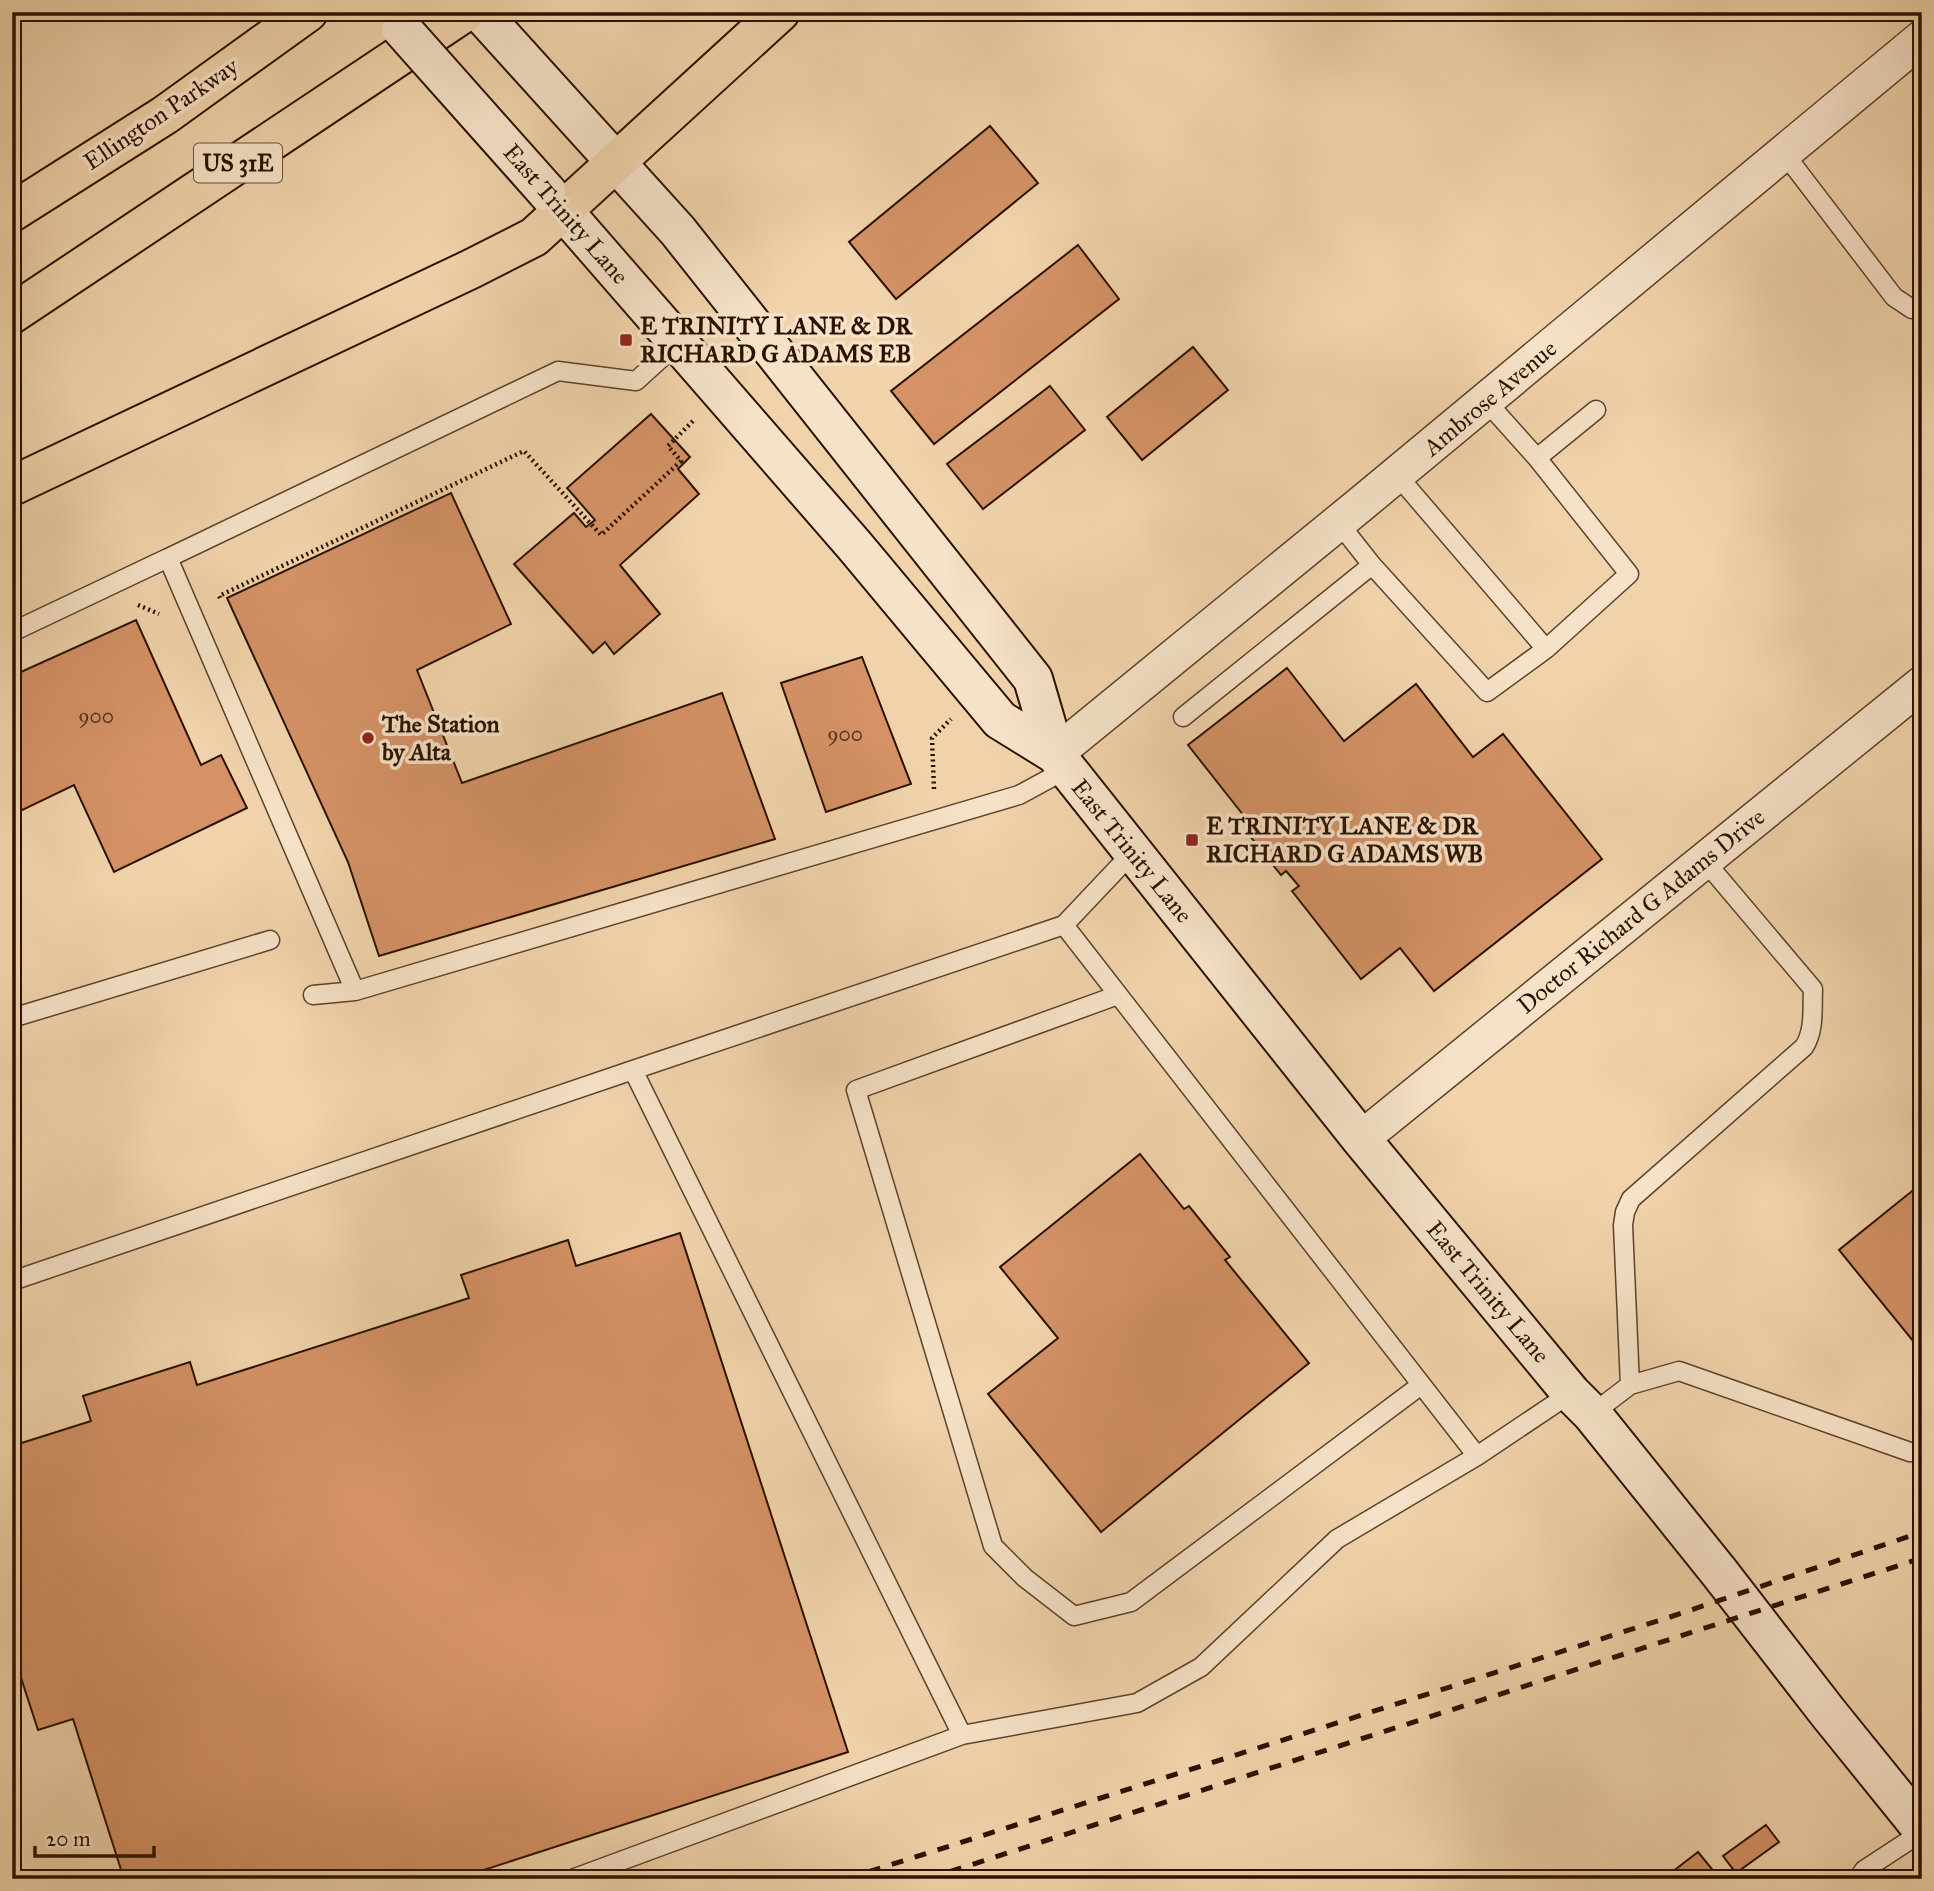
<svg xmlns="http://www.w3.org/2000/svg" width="1934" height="1891" viewBox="0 0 1934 1891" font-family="'IM FELL Great Primer',serif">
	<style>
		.building { fill: #d49266; stroke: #2b1100; stroke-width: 2 }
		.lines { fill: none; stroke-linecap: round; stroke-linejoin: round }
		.lane-casing { stroke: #5c422b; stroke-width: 21 }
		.street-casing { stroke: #5c422b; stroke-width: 38 }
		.secondary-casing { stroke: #2b1100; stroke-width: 42 }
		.highway-casing { stroke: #2b1100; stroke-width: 42 }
		.path { stroke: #2b1100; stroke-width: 4.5; stroke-dasharray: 2 3.5; stroke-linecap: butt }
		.lane { stroke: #f6e2c8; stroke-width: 18 }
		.street { stroke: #f6e2c8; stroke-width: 35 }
		.secondary { stroke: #f6e2c8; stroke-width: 38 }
		.highway { stroke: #f1d3ab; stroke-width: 38 }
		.rail { stroke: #2b1100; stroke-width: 5; stroke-dasharray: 12 12; stroke-linecap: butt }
		.secondary-bridge-casing { stroke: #2b1100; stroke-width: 42; stroke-linecap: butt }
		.secondary-bridge { stroke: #f6e2c8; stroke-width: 38 }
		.poi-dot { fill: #8f2418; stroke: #f6e2c8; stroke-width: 2.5 }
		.labels { text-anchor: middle; stroke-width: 7; stroke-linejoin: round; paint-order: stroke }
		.number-label { font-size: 21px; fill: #55311a }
		.shield { fill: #f6e2c8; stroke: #68503c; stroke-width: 2 }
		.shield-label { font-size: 23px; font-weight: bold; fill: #2b1100 }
		.street-label { font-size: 24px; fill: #2b1100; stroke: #f6e2c8 }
		.poi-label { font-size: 24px; font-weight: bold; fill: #2b1100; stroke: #f6e2c8; text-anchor: start }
	</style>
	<rect width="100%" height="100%" fill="#f1d3ab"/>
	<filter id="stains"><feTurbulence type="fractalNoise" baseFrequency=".00286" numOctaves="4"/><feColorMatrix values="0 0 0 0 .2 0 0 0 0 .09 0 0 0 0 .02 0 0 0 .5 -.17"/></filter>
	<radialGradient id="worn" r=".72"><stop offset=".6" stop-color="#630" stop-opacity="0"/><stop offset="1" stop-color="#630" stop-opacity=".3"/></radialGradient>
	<path class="building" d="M 990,126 L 1038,183 L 896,299 L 849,242 Z
		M 1078,245 L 1119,299 L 934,444 L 891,391 Z
		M 1193,347 L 1228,390 L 1142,460 L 1107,417 Z
		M 1050,386 L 1085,430 L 983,509 L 947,464 Z
		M 651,414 L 690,457 L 678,469 L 699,494 L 620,565 L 660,614 L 614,654 L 605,642 L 593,653 L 514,564 L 574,513 L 586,527 L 595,520 L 567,488 Z
		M 451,493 L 511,624 L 417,670 L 462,783 L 722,693 L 775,839 L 379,956 L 348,862 L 227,598 Z
		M 136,620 L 201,765 L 221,755 L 247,808 L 114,872 L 74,785 L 12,815 L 12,676 Z
		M 862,657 L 911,784 L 826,812 L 781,683 Z
		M 1287,668 L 1344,741 L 1416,684 L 1473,757 L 1503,734 L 1602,859 L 1434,991 L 1400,948 L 1361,979 L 1292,891 L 1299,886 L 1286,871 L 1281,875 L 1249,835 L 1255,830 L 1188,745 Z
		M 1140,1154 L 1184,1209 L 1189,1206 L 1230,1257 L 1225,1260 L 1309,1363 L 1101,1532 L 988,1394 L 1058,1338 L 1000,1267 Z
		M 1922,1183 L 1922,1352 L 1839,1250 Z
		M 680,1233 L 848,1752 L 456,1879 L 124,1879 L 73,1719 L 38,1730 L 12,1650 L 12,1564 L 20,1561 L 12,1537 L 12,1446 L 91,1421 L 83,1396 L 190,1362 L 197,1385 L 469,1298 L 461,1275 L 568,1240 L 576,1266 Z
		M 1766,1825 L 1779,1842 L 1736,1873 L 1723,1856 Z
		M 1698,1852 L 1716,1874 L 1709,1879 L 1663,1879 Z"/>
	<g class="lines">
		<defs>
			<path id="lane" d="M 1784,153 L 1894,297 L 1912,309 L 1922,308
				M 678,343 L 636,381 L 558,371 L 168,558 L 355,991 L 1019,795 L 1067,769
				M 1537,458 L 1596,410
				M 1397,475 L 1546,649
				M 1338,522 L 1372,565 L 1487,692 L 1546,649 L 1629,574 L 1537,458 L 1486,401
				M 12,632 L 168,558
				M 1183,717 L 1372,565
				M 1133,852 L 1064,925 L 1477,1456 L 1571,1393
				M 1064,925 L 633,1070 L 962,1735 L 1137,1703 L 1201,1667 L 1337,1539 L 1477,1456
				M 313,995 L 355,991
				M 1118,995 L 856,1090 L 993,1546 L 1025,1578 L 1074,1616 L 1131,1602 L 1421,1385
				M 12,1018 L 270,940
				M 12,1281 L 633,1070
				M 1630,1385 L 1623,1225 L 1625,1212 L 1631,1199 L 1804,1047 C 1815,1030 1812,1008 1813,989 L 1704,860
				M 1592,1414 L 1630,1385 L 1679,1371 L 1910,1452 L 1922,1452
				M 572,1879 L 962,1735
				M 1858,1879 L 1864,1870 L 1922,1832"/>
			<path id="street" d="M 1055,754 L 1361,504 L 1922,38
				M 1361,1139 L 1922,684"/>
			<path id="secondary" d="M 480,12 L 678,231 L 1033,679 L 1055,754 L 1067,769 L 1361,1139 L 1571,1393 L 1592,1414 L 1719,1572 L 1829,1714 L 1922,1829
				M 546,191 L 854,545 L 1000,720 L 1055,754"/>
			<path id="highway" d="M 12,212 L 165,115 L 308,12
				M 12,314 L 465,12
				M 12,486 L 471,269 L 534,237 L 780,12"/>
		</defs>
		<use href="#lane" class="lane-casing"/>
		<use href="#street" class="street-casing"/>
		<use href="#secondary" class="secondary-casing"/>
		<use href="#highway" class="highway-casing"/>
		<path class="path" d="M 220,598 L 219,596 L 524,451 L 601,535 L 681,461 L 668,446 L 695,419
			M 138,605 L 159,614
			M 934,789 L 932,738 L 951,719"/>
		<use href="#lane" class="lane"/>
		<use href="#street" class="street"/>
		<use href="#secondary" class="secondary"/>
		<use href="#highway" class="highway"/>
		<path class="rail" d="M 846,1879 L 1670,1617 L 1922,1532
			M 927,1879 L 1922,1558"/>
		<defs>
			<path id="secondary-bridge" d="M 401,28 L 546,191"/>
		</defs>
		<use href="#secondary-bridge" class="secondary-bridge-casing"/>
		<use href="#secondary-bridge" class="secondary-bridge"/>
	</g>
	<g class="poi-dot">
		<rect x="619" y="333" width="14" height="14" rx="3.5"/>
		<circle cx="368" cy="738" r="7"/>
		<rect x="1185" y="833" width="14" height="14" rx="3.5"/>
	</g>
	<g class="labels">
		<g class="number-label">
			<text x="96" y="723">900</text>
			<text x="845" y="741">900</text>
		</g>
		<rect class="shield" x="194" y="143.5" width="88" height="39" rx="5"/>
		<g class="shield-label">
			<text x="238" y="171">US 31E</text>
		</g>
		<g class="street-label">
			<text transform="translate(161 114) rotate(-34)" y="8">Ellington Parkway</text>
			<text transform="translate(566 214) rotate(49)" y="8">East Trinity Lane</text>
			<text transform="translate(1490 398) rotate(-40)" y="8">Ambrose Avenue</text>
			<text transform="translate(1132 851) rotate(51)" y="8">East Trinity Lane</text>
			<text transform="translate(1641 911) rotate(-39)" y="8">Doctor Richard G Adams Drive</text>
			<text transform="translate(1488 1292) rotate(50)" y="8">East Trinity Lane</text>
		</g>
		<g class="poi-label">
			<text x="640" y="334">E TRINITY LANE &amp; DR<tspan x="640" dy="28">RICHARD G ADAMS EB</tspan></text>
			<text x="382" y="732">The Station<tspan x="382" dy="28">by Alta</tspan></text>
			<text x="1206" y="834">E TRINITY LANE &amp; DR<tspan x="1206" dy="28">RICHARD G ADAMS WB</tspan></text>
		</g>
	</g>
	<rect width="1934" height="1891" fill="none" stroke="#f1d3ab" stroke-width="42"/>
	<rect x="14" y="14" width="1906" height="1863" fill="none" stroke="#2b1100" stroke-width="3.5"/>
	<rect x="21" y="21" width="1892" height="1849" fill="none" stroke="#2b1100" stroke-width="2"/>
	<path d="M35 1846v10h119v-10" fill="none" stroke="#2b1100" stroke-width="3.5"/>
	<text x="46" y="1846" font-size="21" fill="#2b1100" stroke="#f6e2c8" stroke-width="5" paint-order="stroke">20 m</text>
	<rect width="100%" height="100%" filter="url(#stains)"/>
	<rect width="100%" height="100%" fill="url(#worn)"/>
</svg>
